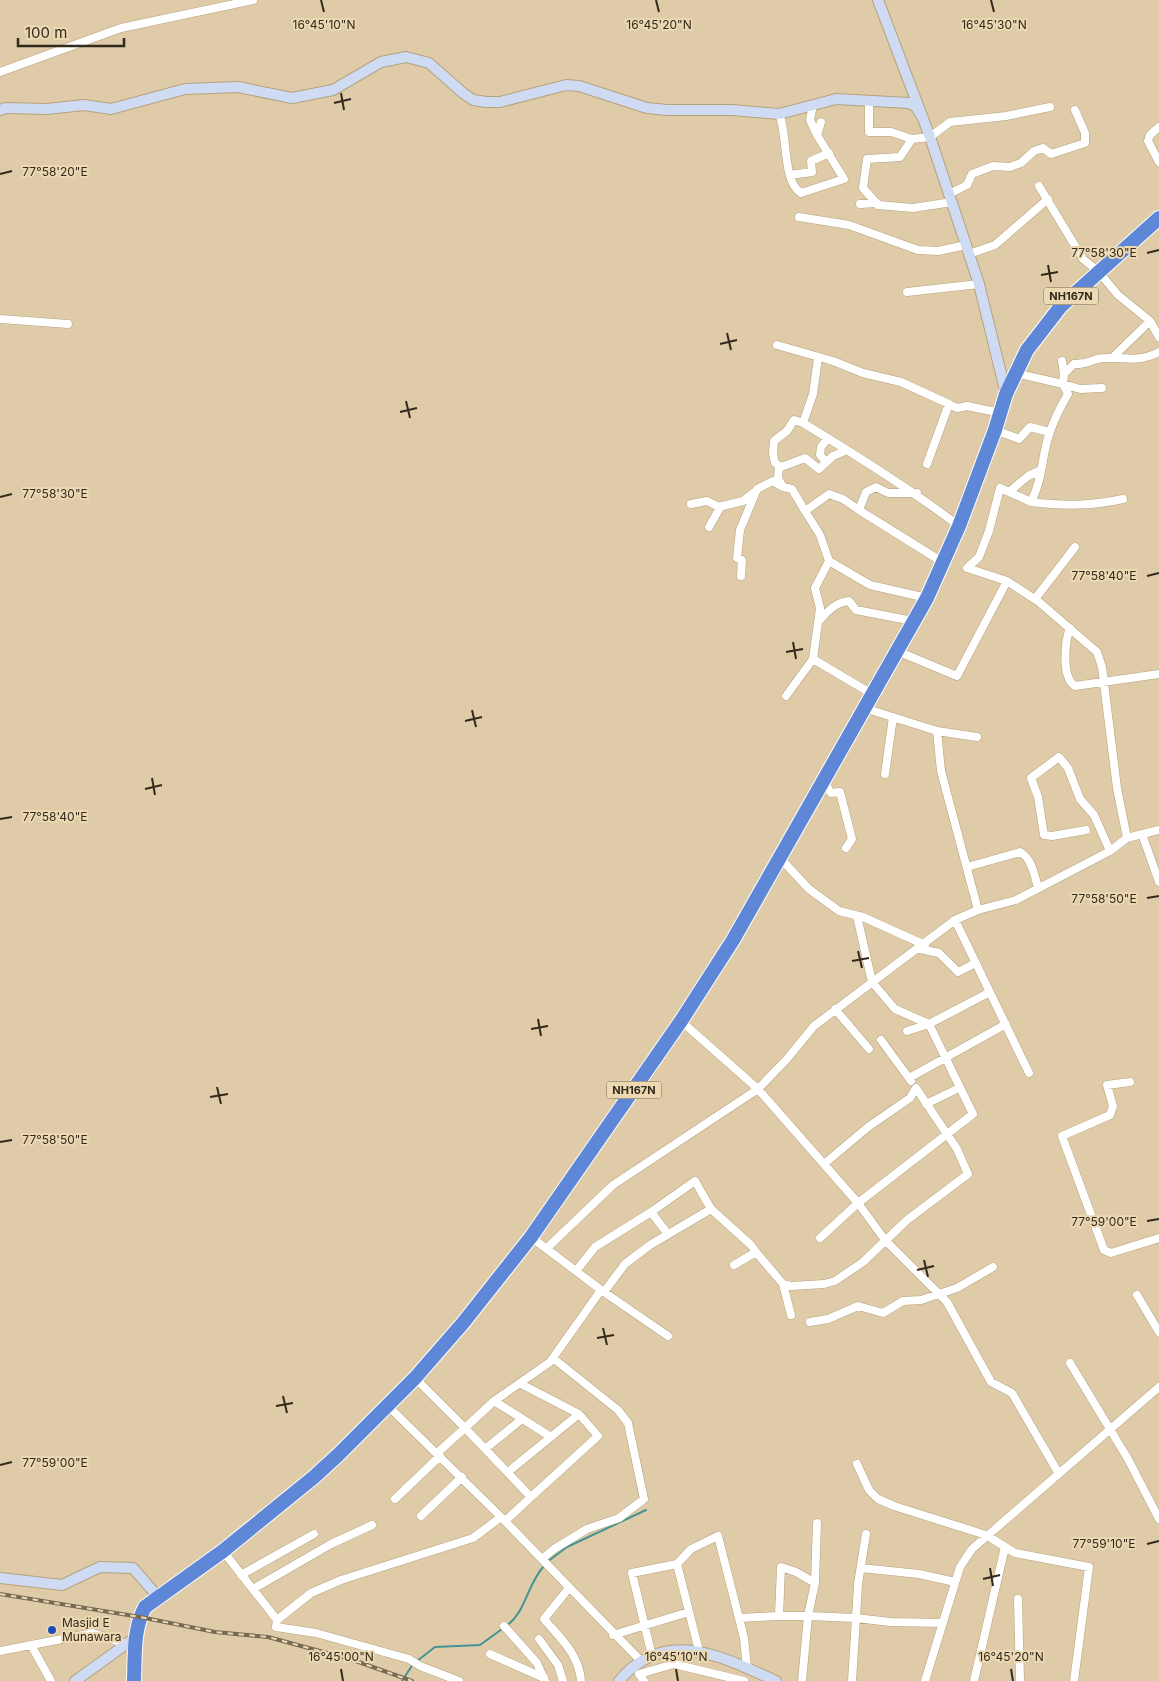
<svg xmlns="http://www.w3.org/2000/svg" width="1159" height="1681" viewBox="0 0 1159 1681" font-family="Inter,sans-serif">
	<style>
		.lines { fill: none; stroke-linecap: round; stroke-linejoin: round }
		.stream { stroke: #449496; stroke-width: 2 }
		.street-casing { stroke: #b5a27f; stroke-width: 9 }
		.secondary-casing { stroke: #b5a27f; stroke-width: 12 }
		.highway-casing { stroke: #fff; stroke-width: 16 }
		.street { stroke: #fff; stroke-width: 8 }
		.secondary { stroke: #cfdbf3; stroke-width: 10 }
		.highway { stroke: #5e87d8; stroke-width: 14 }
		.rail-casing { stroke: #776a53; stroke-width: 4 }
		.rail { stroke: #ecd8b3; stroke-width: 2; stroke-dasharray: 5.5; stroke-linecap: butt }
		.ticks { fill: none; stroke: #322a1c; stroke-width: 2 }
		.poi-dot { fill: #1c4dba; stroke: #ecd8b3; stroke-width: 2 }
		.labels { text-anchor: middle; stroke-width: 4; stroke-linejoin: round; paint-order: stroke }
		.shield { fill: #ecd8b3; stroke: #6a5e49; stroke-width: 1 }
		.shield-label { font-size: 11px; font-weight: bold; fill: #322a1c }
		.poi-label { font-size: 12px; fill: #322a1c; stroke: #ecd8b3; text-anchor: start }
		.ticks-label { font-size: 12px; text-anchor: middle; fill: #322a1c; stroke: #ecd8b3; stroke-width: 4; stroke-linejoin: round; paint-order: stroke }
	</style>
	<rect width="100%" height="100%" fill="#dfcba7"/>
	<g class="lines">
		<path class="stream" d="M 547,1562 L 567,1547 L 646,1510
			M 506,1626 C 527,1611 527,1584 544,1566
			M 417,1661 L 435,1647 L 480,1645 L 502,1629
			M 402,1681 L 413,1664"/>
		<defs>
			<path id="street" d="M 0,72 L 121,28 L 253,0
				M 869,102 L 869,132 L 891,132 L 912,139 L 930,137 L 950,122 L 1006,116 L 1050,107
				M 779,114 C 788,133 782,182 801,193 L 844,179 L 817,135 L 810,120 L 813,105
				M 1159,127 L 1150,135 L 1148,141 L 1159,162
				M 817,135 L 821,122
				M 912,139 L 900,157 L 867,159 L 863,188 L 878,205 L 913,208 L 952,202
				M 790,175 L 812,172 L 811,161 L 829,153
				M 1039,186 L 1083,259 L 1098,271 L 1118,295 L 1150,321
				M 949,194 L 967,185 L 972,174 L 993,166 L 1010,167 L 1021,163 L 1034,151 L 1043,148 L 1051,154 L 1085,143 L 1085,133 L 1075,110
				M 860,204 L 877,203
				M 799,217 L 849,225 L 918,250 L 938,251 L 966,245
				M 969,254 L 995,245 L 1048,199
				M 907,292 L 979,284
				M 0,319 L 68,324
				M 777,345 L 833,361 L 863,373 L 901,382 L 949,404
				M 1112,358 L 1150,321 L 1159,337
				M 1062,361 L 1064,374 L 1063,384 L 1080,389 L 1102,388
				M 1015,373 L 1063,384 L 1068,394 C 1059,409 1052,424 1047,441 C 1042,461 1041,483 1031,502 L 1000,488 L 989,531 L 979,557 L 967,568 L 1007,581 L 1039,602 L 1097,652 L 1102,667 L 1117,788 L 1127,838
				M 1064,374 L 1074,364 C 1088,365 1093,358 1105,358 C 1128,357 1136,363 1159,352
				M 803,423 L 813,394 L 818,358
				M 995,430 L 1019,439 L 1030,427 L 1050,432
				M 847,450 L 833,456 L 819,469 L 805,458 L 781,467 L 775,463 L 773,454 L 774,441 L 787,431 L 794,420 L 803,423 C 856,455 909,488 959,526
				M 826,462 L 820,455 L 821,447 L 828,438
				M 927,464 L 949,404 L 957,408 L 967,406 L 1001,413
				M 779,466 L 778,478 L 783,487 L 792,489 L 805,511
				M 1009,492 L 1028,476 L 1041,470
				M 1031,502 C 1064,506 1091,506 1123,499
				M 691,504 L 707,501 L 719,507 L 743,501 L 756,491
				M 859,510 L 944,563
				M 709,527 L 721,506
				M 829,561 L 870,585 L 927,598
				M 741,576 L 742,560 L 737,558 L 740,530 L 757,489 L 773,481 L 783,487
				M 1035,599 L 1075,547
				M 819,621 C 827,612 835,602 849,601 L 856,610 L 913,621
				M 1070,628 C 1065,641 1061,677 1075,686 L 1159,674
				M 897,651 L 957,676 L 1007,581
				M 813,659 L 820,608 L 815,588 L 829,561 L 820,535 L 805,511 L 829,494 L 843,499 L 859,510 L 866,492 L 876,487 L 888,493 L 917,493
				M 786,696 L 813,659 L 872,694
				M 864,708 L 937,731 L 941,771 L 978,910
				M 937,731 L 977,737
				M 885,774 L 893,717
				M 823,780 L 831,793 L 840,792 L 852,839 L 846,848
				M 1086,830 L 1052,836 L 1044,835 L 1038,797 L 1031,778 L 1059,757 L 1068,768 L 1080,799 L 1094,815 L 1110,851
				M 1142,834 L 1159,882
				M 779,857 L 809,889 L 839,911 L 863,917 L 925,945
				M 967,867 L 1020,852 C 1032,858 1035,877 1038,888
				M 857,916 L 872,982 L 895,1009 L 929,1024 L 907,1031
				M 955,920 L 1029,1073
				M 920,949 L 939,953 L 958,972 L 976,963
				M 835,1009 L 869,1049
				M 681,1021 L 758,1089 L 786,1060 L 814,1026 L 955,920 L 978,910 L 1016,900 L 1110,851 L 1127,838 L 1159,830
				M 881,1040 L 911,1081
				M 909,1078 L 1006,1024
				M 1130,1082 L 1107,1085 L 1113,1106 L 1110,1115 L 1062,1136 L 1104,1250 L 1111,1253 L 1159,1238
				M 926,1104 L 959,1088
				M 651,1212 L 695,1181 L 711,1209
				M 531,1237 L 601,1290 L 668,1336
				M 820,1238 L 858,1203 L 973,1114 L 929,1024 L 990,992
				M 547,1248 L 613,1185 L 758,1089 L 858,1203 L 885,1240 L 947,1302 L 991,1382 L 1012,1393 L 1059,1474
				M 756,1252 L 783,1284 L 791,1286 L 824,1284 L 835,1281 L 863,1262 L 907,1220 L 968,1174 L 957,1149 L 916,1088 L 910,1098 L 868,1127 L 824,1164
				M 576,1271 L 595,1247 L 651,1212 L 668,1234
				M 783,1284 L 791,1315
				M 604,1292 L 625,1264 L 650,1245 L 711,1209 L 751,1245 L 756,1252 L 734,1265
				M 1137,1295 L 1159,1332
				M 810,1322 L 828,1319 L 858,1306 L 883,1313 L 903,1301 L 921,1300 L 957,1288 L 993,1267
				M 1070,1363 L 1128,1459 L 1159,1519
				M 415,1378 L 465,1428 L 437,1453
				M 521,1384 L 579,1414 L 598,1436 L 531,1497 L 465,1428 L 494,1401 L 550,1362 L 601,1290
				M 494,1401 L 551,1437
				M 387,1405 L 501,1517
				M 485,1449 L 522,1419
				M 857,1464 L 869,1490 L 878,1499 L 894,1506 L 986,1535 L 1015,1553 L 1089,1567 L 1074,1681
				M 508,1472 L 579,1414
				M 395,1499 L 440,1456
				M 421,1516 L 462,1477
				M 505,1521 L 531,1497
				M 866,1534 L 858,1584 L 856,1618 L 890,1622 L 942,1623
				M 223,1551 L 277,1620 L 276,1627 L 316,1633 L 409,1659 L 420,1666 L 459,1681
				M 542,1559 L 554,1549 L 587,1529 L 619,1518 L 644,1499 L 628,1423 L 618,1410 L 553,1358
				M 677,1564 L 691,1549 L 718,1536 L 744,1638 L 747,1668
				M 861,1568 L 919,1574 L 955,1582
				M 241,1575 L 314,1534
				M 815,1583 L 796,1572 L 781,1567 L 779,1616 L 808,1616 L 815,1583 L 817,1523
				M 569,1588 L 544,1619 C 560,1638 579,1654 581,1681
				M 253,1589 L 331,1544 L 372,1525
				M 1018,1599 L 1020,1681
				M 739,1618 L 779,1616
				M 277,1620 L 311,1593 L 341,1580 L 473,1538 L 501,1517 L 641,1661
				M 504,1626 L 537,1663 L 545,1681
				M 613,1635 L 689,1612
				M 539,1639 L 558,1665 L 563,1681
				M 31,1645 L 51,1681
				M 0,1651 L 93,1633 L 125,1644
				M 490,1654 L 544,1678
				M 652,1656 L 632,1573 L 677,1564 L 699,1651
				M 644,1681 L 639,1674 L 674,1664 L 744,1681
				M 802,1681 L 808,1616 L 856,1618 L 852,1681
				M 925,1681 L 960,1567 L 972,1549 L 1159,1387
				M 974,1681 L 1005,1547"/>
			<path id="secondary" d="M 878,0 L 930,137 L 979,284 L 1006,394
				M 0,110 L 6,108 L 47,109 L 84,105 L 111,109 L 185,89 L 238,87 L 292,98 L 333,90 L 381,62 L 406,57 L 429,63 L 463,93 L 473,100 L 486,102 L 500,102 L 566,85 L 579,86 L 647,108 L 667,110 L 732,110 L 779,114 L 836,99 L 909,103 L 916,107 L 923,118
				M 0,1578 L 62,1585 L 100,1567 L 133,1568 L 159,1598
				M 75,1681 L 136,1637
				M 619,1681 C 665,1626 723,1657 776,1681"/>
			<path id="highway" d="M 134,1681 C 135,1656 133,1629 145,1607 L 223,1551 L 314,1477 L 338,1455 L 415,1378 L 463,1323 L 531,1237 L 681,1021 L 733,940 L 927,598 L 959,526 L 995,430 L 1006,394 L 1027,350 L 1061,306 L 1159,218"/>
		</defs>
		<use href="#street" class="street-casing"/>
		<use href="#secondary" class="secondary-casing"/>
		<use href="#highway" class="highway-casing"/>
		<use href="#street" class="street"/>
		<use href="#secondary" class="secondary"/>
		<use href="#highway" class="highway"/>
		<defs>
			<path id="rail" d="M 0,1594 L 140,1617 L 215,1632 L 268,1637 L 353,1660 L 412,1681"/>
		</defs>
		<use href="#rail" class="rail-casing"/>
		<use href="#rail" class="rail"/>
	</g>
	<path class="ticks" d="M 321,0 L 324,12M 656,0 L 659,12M 991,0 L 994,12M 341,93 L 344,110M 334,103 L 351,99M 0,174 L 12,171M 1147,253 L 1159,250M 1048,265 L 1051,282M 1041,275 L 1058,272M 727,333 L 731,350M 720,344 L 737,340M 406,401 L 410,418M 400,412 L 417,408M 0,497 L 12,494M 1147,576 L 1159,573M 793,642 L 796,659M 786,652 L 803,649M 472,710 L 476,727M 465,721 L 482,717M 152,778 L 155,795M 145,789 L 162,785M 0,819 L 12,817M 1147,898 L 1159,896M 858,951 L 862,968M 852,961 L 869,958M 538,1019 L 541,1036M 531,1029 L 548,1026M 217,1087 L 221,1104M 210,1097 L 228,1094M 0,1142 L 12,1140M 1147,1221 L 1159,1219M 924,1260 L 928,1277M 917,1270 L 934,1266M 603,1328 L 607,1345M 597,1338 L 614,1335M 283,1396 L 287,1413M 276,1406 L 293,1403M 0,1465 L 12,1462M 1147,1544 L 1159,1541M 990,1568 L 993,1586M 983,1579 L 1000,1575M 341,1669 L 343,1681M 676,1669 L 678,1681M 1011,1669 L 1013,1681"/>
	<circle class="poi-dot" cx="52" cy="1630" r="5"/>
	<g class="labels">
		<g class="shield">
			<rect x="1043.5" y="287.5" width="55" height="17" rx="4"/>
			<rect x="606.5" y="1081.5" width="55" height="17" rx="4"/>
		</g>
		<g class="shield-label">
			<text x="1071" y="300">NH167N</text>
			<text x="634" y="1094">NH167N</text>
		</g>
		<g class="poi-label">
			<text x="62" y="1627">Masjid E<tspan x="62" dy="14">Munawara</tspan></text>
		</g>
	</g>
	<g class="ticks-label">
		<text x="324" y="29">16°45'10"N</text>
		<text x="659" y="29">16°45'20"N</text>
		<text x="994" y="29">16°45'30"N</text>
		<text x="55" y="176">77°58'20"E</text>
		<text x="1104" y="257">77°58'30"E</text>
		<text x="55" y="498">77°58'30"E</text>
		<text x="1104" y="580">77°58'40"E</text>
		<text x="55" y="821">77°58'40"E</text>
		<text x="1104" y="903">77°58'50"E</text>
		<text x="55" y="1144">77°58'50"E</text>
		<text x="1104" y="1226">77°59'00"E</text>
		<text x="55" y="1467">77°59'00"E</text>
		<text x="1104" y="1548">77°59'10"E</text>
		<text x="341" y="1661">16°45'00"N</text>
		<text x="676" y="1661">16°45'10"N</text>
		<text x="1011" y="1661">16°45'20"N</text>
	</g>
	<path d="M18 38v8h106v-8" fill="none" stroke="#322a1c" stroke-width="2.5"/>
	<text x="25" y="38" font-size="15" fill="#322a1c" stroke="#ecd8b3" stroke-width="4" paint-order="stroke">100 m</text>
</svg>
